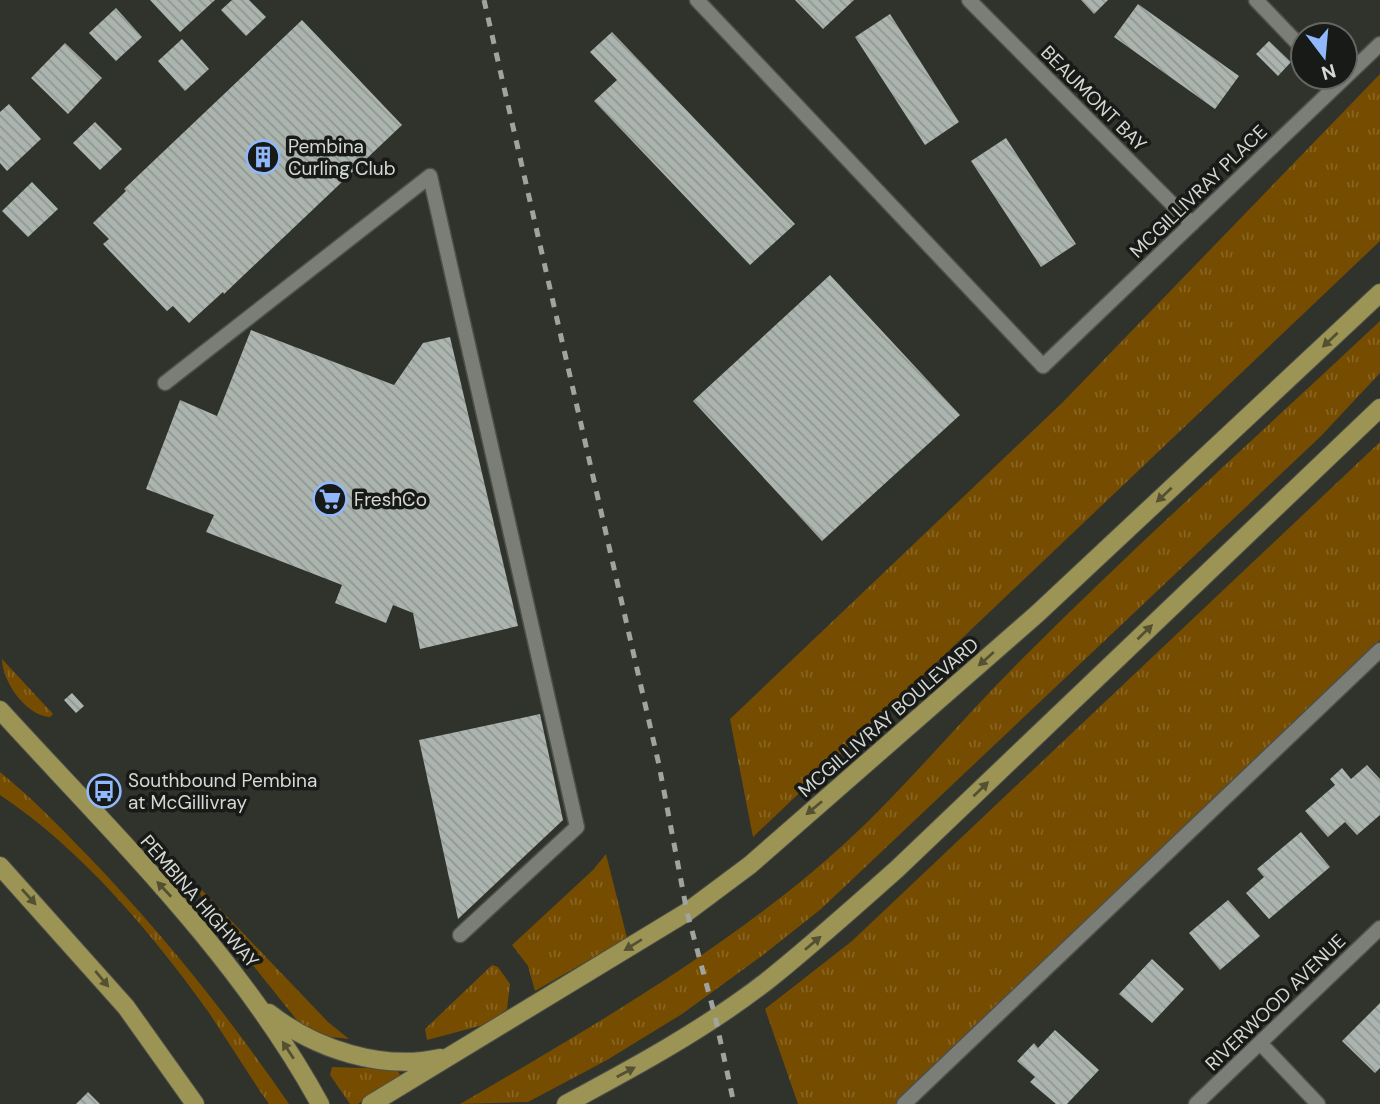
<svg xmlns="http://www.w3.org/2000/svg" width="1380" height="1104" viewBox="0 0 1380 1104" font-family="'DM Sans',sans-serif">
	<style>
		.grass { fill: url(#grass-tufts) }
		.building { fill: url(#building-back-hatch) }
		.lines { fill: none; stroke-linecap: round; stroke-linejoin: round }
		.service-casing { stroke: #4d504a; stroke-width: 17 }
		.minor-casing { stroke: #4d504a; stroke-width: 17 }
		.primary-casing { stroke: #4d504a; stroke-width: 20 }
		.service { stroke: #7a7e76; stroke-width: 14 }
		.minor { stroke: #7a7e76; stroke-width: 14 }
		.primary { stroke: #9c9454; stroke-width: 18 }
		.rail { stroke: #a0a39e; stroke-width: 5; stroke-dasharray: 9 9; stroke-linecap: butt }
		.oneway { fill: #535132 }
		.labels { text-anchor: middle; stroke-width: 7; stroke-linejoin: round; paint-order: stroke }
		.street-label { font-size: 19px; fill: #d6d8d4; stroke: #181a17 }
		.poi-label { font-size: 19px; fill: #d6d8d4; stroke: #181a17; text-anchor: start }
	</style>
	<defs>
		<pattern id="grass-tufts" width="24" height="20" patternUnits="userSpaceOnUse" patternTransform="scale(1.75)"><rect width="24" height="20" fill="#764c00"/><path d="M3 7l-1-3M5 7V3M7 7l1-3M15 17l-1-3M17 17v-4M19 17l1-3" fill="none" stroke="#896524"/></pattern>
		<pattern id="building-back-hatch" width="6" height="6" patternUnits="userSpaceOnUse" patternTransform="scale(1.75)"><rect width="6" height="6" fill="#abb4ae"/><path d="M-1 5l2 2M0 0l6 6M5-1l2 2" fill="none" stroke="#909792"/></pattern>
	</defs>
	<rect width="100%" height="100%" fill="#2f332c"/>
	<path class="grass" d="M 1380,74 L 1380,241 L 753,837 L 730,719 L 1063,402 Z
		M 1380,321 L 1380,373 L 1321,436 L 821,909 L 763,955 L 682,1014 L 607,1060 L 528,1102 L 460,1104 C 580,1034 704,962 811,873 C 890,808 953,727 1025,656 C 1140,541 1262,432 1380,321 Z
		M 1380,442 L 1380,640 L 903,1104 L 798,1104 L 765,1009 L 852,941 Z
		M 2,659 L 53,714 L 50,717 C 26,716 2,681 2,659 Z
		M 0,772 C 32,798 60,827 88,856 C 163,934 228,1015 289,1104 L 269,1104 C 248,1074 228,1041 207,1010 C 150,931 81,849 0,795 Z
		M 606,854 L 627,938 L 535,991 L 528,966 L 512,945 L 593,870 Z
		M 198,886 L 328,1022 L 349,1039 L 331,1037 L 300,1024 L 203,903 Z
		M 492,965 L 498,967 L 510,984 L 507,1009 L 487,1024 L 427,1040 L 425,1029 Z
		M 332,1067 L 397,1069 L 400,1075 L 358,1104 L 350,1104 L 330,1075 Z"/>
	<path class="building" d="M 150,0 L 215,0 L 180,32 Z
		M 232,0 L 249,0 L 266,17 L 246,36 L 221,10 Z
		M 795,0 L 854,0 L 823,29 Z
		M 1081,0 L 1108,0 L 1094,14 Z
		M 1138,4 L 1239,76 L 1215,109 L 1114,37 Z
		M 116,8 L 142,37 L 116,61 L 89,33 Z
		M 890,14 L 959,122 L 925,145 L 855,37 Z
		M 302,20 L 402,125 L 224,294 L 223,292 L 189,323 L 173,306 L 167,311 L 103,244 L 109,239 L 93,223 L 126,191 L 124,189 Z
		M 612,32 L 795,224 L 750,265 L 594,101 L 617,80 L 590,52 Z
		M 182,39 L 209,69 L 185,91 L 158,61 Z
		M 1269,41 L 1291,62 L 1278,76 L 1256,54 Z
		M 65,43 L 102,78 L 68,114 L 31,78 Z
		M 9,104 L 41,139 L 7,171 L 0,163 L 0,112 Z
		M 95,122 L 122,149 L 100,170 L 73,143 Z
		M 1006,138 L 1076,244 L 1041,267 L 971,161 Z
		M 32,182 L 58,209 L 28,237 L 2,211 Z
		M 830,275 L 960,415 L 822,541 L 693,401 Z
		M 251,330 L 394,385 L 423,343 L 450,337 L 518,626 L 420,649 L 413,613 L 393,605 L 386,623 L 335,603 L 342,585 L 206,532 L 214,515 L 146,489 L 180,400 L 217,416 Z
		M 72,693 L 84,706 L 76,713 L 64,700 Z
		M 540,714 L 563,820 L 458,919 L 419,740 Z
		M 1367,765 L 1380,779 L 1380,815 L 1357,835 L 1345,822 L 1328,837 L 1305,811 L 1335,785 L 1330,779 L 1342,768 L 1351,779 Z
		M 1301,832 L 1330,867 L 1269,919 L 1246,893 L 1264,877 L 1257,869 Z
		M 1228,900 L 1260,936 L 1220,970 L 1189,933 Z
		M 1152,959 L 1184,989 L 1152,1023 L 1119,994 Z
		M 1380,1003 L 1380,1068 L 1375,1073 L 1342,1041 Z
		M 1055,1030 L 1099,1070 L 1067,1104 L 1056,1104 L 1030,1082 L 1035,1077 L 1017,1061 L 1034,1043 L 1038,1048 Z
		M 88,1092 L 100,1104 L 76,1104 Z"/>
	<g class="lines">
		<defs>
			<path id="service" d="M 697,0 L 1043,366
				M 1256,0 L 1303,49
				M 165,383 L 430,176 L 577,827 L 460,935
				M 904,1104 L 1380,650"/>
			<path id="minor" d="M 969,0 L 1192,224
				M 1043,366 L 1380,44
				M 1260,1043 L 1318,1104
				M 1196,1104 L 1380,928"/>
			<path id="primary" d="M 0,710 C 114,835 238,954 320,1104
				M 0,866 L 126,1007 L 195,1104
				M 269,1013 C 315,1049 382,1071 440,1058
				M 371,1104 L 687,912 L 750,865 L 1037,614 L 1380,293
				M 566,1104 C 635,1067 705,1029 767,981 C 812,945 854,907 897,869 L 1380,408"/>
		</defs>
		<use href="#service" class="service-casing"/>
		<use href="#minor" class="minor-casing"/>
		<use href="#primary" class="primary-casing"/>
		<use href="#service" class="service"/>
		<use href="#minor" class="minor"/>
		<use href="#primary" class="primary"/>
		<path class="rail" d="M 484,0 L 659,765 L 687,912 L 715,1016 L 734,1104"/>
	</g>
	<defs><path id="oneway-solid" d="M-6-.8H1V-3.2L6.5 0L1 3.2V.8H-6Z" transform="scale(1.75)"/></defs>
	<g class="oneway">
		<use href="#oneway-solid" transform="translate(1330 340) rotate(137)"/>
		<use href="#oneway-solid" transform="translate(1164 495) rotate(137)"/>
		<use href="#oneway-solid" transform="translate(1145 632) rotate(-44)"/>
		<use href="#oneway-solid" transform="translate(986 659) rotate(138)"/>
		<use href="#oneway-solid" transform="translate(981 789) rotate(-44)"/>
		<use href="#oneway-solid" transform="translate(814 808) rotate(140)"/>
		<use href="#oneway-solid" transform="translate(164 889) rotate(-133)"/>
		<use href="#oneway-solid" transform="translate(29 897) rotate(48)"/>
		<use href="#oneway-solid" transform="translate(813 943) rotate(-40)"/>
		<use href="#oneway-solid" transform="translate(633 945) rotate(148)"/>
		<use href="#oneway-solid" transform="translate(102 979) rotate(50)"/>
		<use href="#oneway-solid" transform="translate(288 1050) rotate(-123)"/>
		<use href="#oneway-solid" transform="translate(626 1072) rotate(-28)"/>
	</g>
	<defs>
		<symbol id="building-ring" viewBox="-11 -11 22 22"><circle r="9.5" fill="#181a17" stroke="#91b8fd" stroke-width="1.5"/><path d="M-4-6H4V6H1V3H-1V6H-4ZM-2.5-4.3h1.7v1.8h-1.7ZM.8-4.3h1.7v1.8H.8ZM-2.5-1h1.7V.8h-1.7ZM.8-1h1.7V.8H.8Z" fill="#91b8fd"/></symbol>
		<symbol id="supermarket-ring" viewBox="-11 -11 22 22"><circle r="9.5" fill="#181a17" stroke="#91b8fd" stroke-width="1.5"/><path d="M-6-5.5h2.5l.6 2H6L4.5 2H-2.5L-4.4-4H-6ZM-1.5 3.2a1.3 1.3 0 1 0 .1 0ZM3 3.2a1.3 1.3 0 1 0 .1 0Z" fill="#91b8fd"/></symbol>
		<symbol id="bus-ring" viewBox="-11 -11 22 22"><circle r="9.5" fill="#181a17" stroke="#91b8fd" stroke-width="1.5"/><path d="M-5-6H5V4H4V6H2V4H-2V6H-4V4H-5ZM-3.5-4V0h7V-4ZM-3.5 1.2v1.5H-2V1.2ZM2 1.2v1.5H3.5V1.2Z" fill="#91b8fd"/></symbol>
	</defs>
	<g fill-rule="evenodd">
		<use href="#building-ring" x="244" y="138" width="38" height="38"/>
		<use href="#supermarket-ring" x="311" y="480" width="38" height="38"/>
		<use href="#bus-ring" x="85" y="772" width="38" height="38"/>
	</g>
	<g class="labels">
		<g class="street-label">
			<text transform="translate(1094 98) rotate(45)" y="7">BEAUMONT BAY</text>
			<text transform="translate(1198 191) rotate(-44)" y="7">MCGILLIVRAY PLACE</text>
			<text transform="translate(888 717) rotate(-41)" y="7">MCGILLIVRAY BOULEVARD</text>
			<text transform="translate(200 901) rotate(49)" y="7">PEMBINA HIGHWAY</text>
			<text transform="translate(1275 1002) rotate(-44)" y="7">RIVERWOOD AVENUE</text>
		</g>
		<g class="poi-label">
			<text x="288" y="153">Pembina<tspan x="288" dy="22">Curling Club</tspan></text>
			<text x="354" y="506">FreshCo</text>
			<text x="128" y="787">Southbound Pembina<tspan x="128" dy="22">at McGillivray</tspan></text>
		</g>
	</g>
	<g transform="translate(1324 56) rotate(164)"><circle r="33" fill="#181a17" stroke="#646663" stroke-width="2"/>
	<path d="M0-5L12 26L0 18L-12 26Z" fill="#91b8fd"/>
	<text y="-10" font-size="19" font-weight="bold" text-anchor="middle" fill="#d6d8d4">N</text>
	</g>
</svg>
